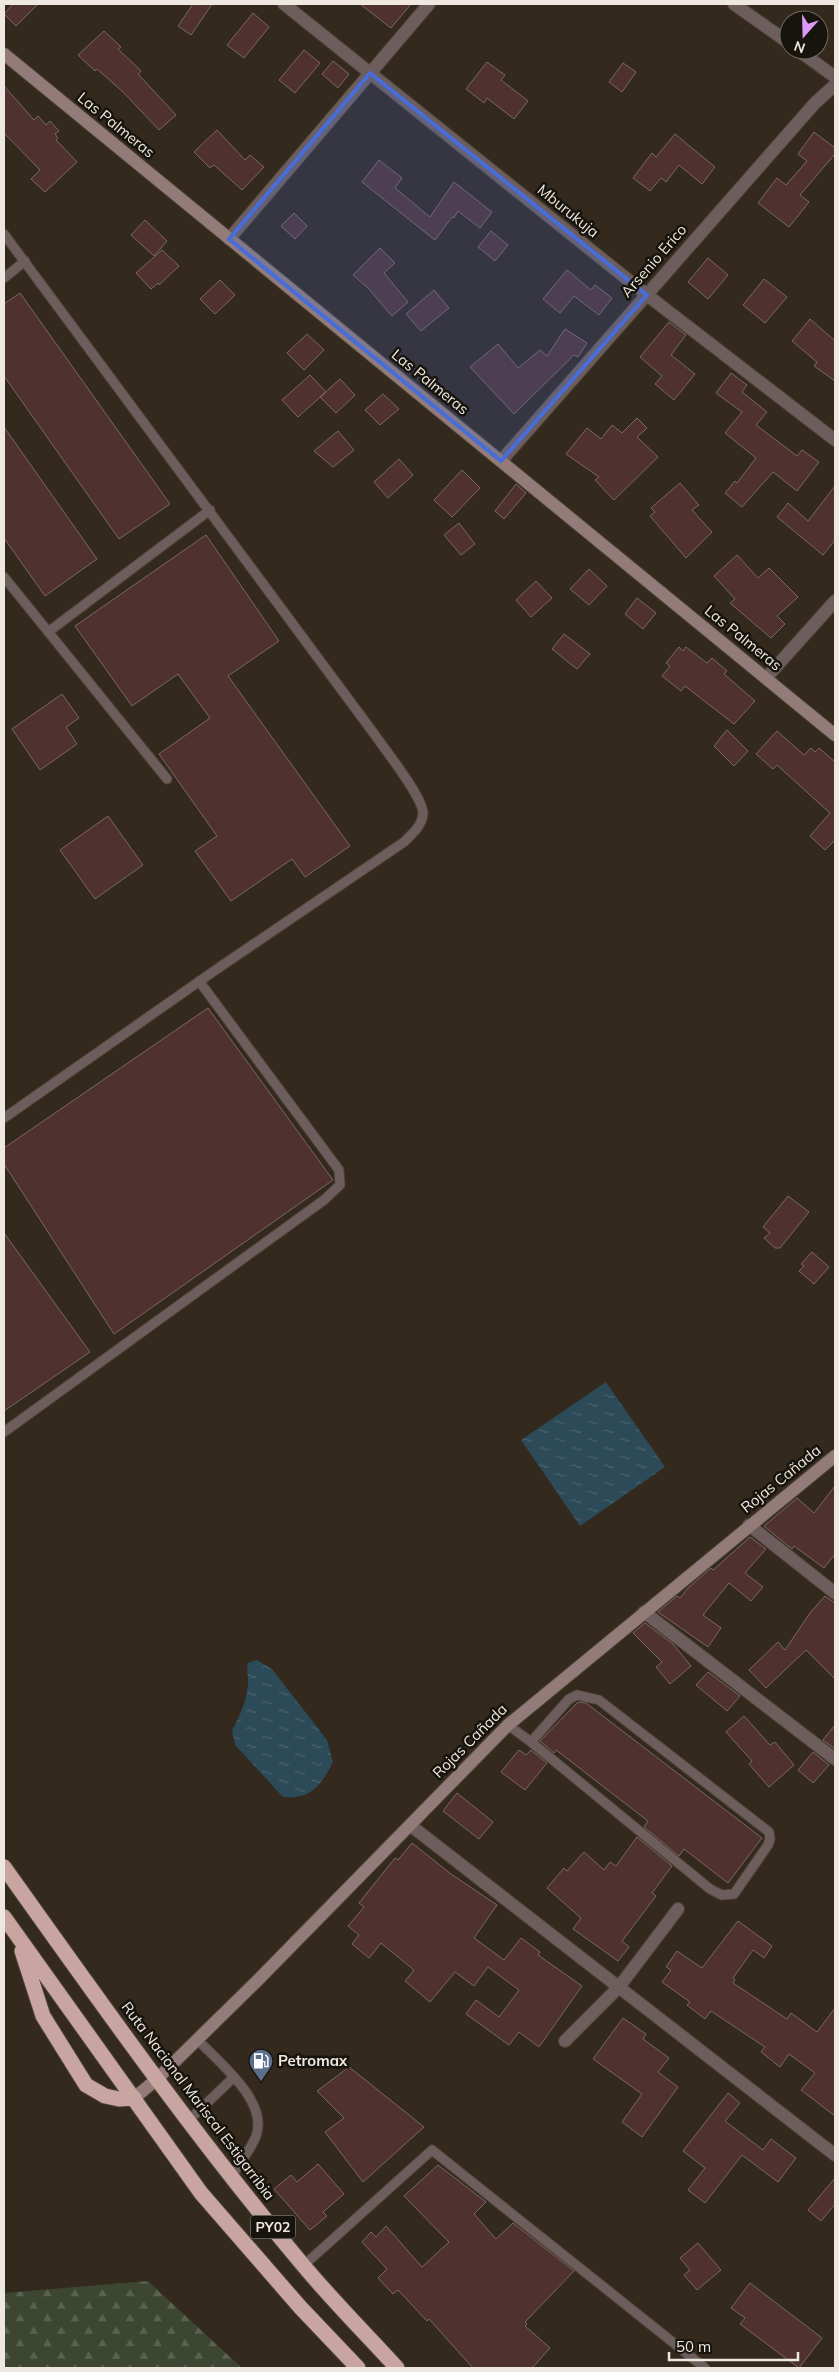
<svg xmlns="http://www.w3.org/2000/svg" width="839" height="2372" viewBox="0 0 839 2372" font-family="Mulish,sans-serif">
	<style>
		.forest { fill: url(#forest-firs) }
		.water { fill: url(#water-ripples) }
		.building { fill: #4f322f; stroke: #7b6765 }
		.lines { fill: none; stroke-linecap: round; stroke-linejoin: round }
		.lane-casing { stroke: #4d4437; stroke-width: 11 }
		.street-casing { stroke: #4d4437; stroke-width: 14 }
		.secondary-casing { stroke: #4d4437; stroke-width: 14 }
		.highway-casing { stroke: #4d4437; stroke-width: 17 }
		.lane { stroke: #6d5e5d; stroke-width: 9 }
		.street { stroke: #6d5e5d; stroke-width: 12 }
		.secondary { stroke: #927b79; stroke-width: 12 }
		.highway { stroke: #c9a5a2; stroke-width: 15 }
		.marked { fill: #476dda; fill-opacity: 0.2; stroke: #476dda; stroke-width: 4; stroke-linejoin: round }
		.labels { text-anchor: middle; stroke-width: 5; stroke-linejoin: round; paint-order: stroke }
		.shield { fill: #17130d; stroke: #aea8a1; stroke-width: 1 }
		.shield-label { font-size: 14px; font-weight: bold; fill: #eee8e0 }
		.street-label { font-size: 15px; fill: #eee8e0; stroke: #17130d }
		.poi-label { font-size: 15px; font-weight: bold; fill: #eee8e0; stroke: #17130d; text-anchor: start }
	</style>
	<defs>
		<pattern id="forest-firs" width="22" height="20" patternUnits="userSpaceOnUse" patternTransform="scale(1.25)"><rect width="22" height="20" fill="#3d4631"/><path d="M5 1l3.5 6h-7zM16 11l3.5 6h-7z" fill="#59614f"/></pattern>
		<pattern id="water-ripples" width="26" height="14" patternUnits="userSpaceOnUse" patternTransform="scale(1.25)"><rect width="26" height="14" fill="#2c4a58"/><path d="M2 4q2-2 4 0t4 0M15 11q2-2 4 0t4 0" fill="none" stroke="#4b6470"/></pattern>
	</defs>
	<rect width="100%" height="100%" fill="#33291c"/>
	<path class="forest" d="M 148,2281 L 242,2368 L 4,2368 L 4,2293 Z"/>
	<path class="water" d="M 606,1382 L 665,1467 L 580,1526 L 521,1440 Z
		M 257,1660 L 272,1669 L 327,1740 L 333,1762 C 321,1785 311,1800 283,1797 L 235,1745 L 232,1730 C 240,1717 249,1695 248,1679 C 248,1673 246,1670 248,1663 Z"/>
	<path class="building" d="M 13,4 L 38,4 L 16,26 L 4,14 Z
		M 193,4 L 212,4 L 191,35 L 178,26 Z
		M 360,4 L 411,4 L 391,28 Z
		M 253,13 L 269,27 L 244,58 L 227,45 Z
		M 104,31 L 121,47 L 118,49 L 141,71 L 138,74 L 176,115 L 159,130 L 122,91 L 97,69 L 95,71 L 78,55 Z
		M 304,50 L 320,63 L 295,93 L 279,80 Z
		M 333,61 L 349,74 L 338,88 L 322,74 Z
		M 487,62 L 505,75 L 501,80 L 528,101 L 514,119 L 487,98 L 484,103 L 466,89 Z
		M 623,63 L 636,72 L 622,92 L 609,82 Z
		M 4,86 L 34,120 L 38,116 L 46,125 L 50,121 L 59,131 L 55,134 L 58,138 L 56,140 L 77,162 L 45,192 L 31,179 L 40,170 L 4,133 Z
		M 217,130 L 245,160 L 250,155 L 264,167 L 242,190 L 214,165 L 210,168 L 194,152 Z
		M 814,132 L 835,148 L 835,154 L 800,195 L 809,202 L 789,227 L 758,203 L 777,178 L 786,185 L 807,161 L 798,154 Z
		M 675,134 L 715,167 L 702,184 L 679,165 L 666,182 L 661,178 L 650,191 L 633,178 L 652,153 L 656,157 Z
		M 379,160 L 402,178 L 395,188 L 430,217 L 454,182 L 492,212 L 480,228 L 458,211 L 454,218 L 452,217 L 435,240 L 362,182 Z
		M 294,213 L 307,226 L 295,239 L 281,226 Z
		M 145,220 L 167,241 L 154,256 L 131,235 Z
		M 491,231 L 508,245 L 495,261 L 478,247 Z
		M 380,248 L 395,263 L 384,273 L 408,302 L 392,316 L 368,288 L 353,275 Z
		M 162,250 L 179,266 L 159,285 L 158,283 L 151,289 L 136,273 Z
		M 708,258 L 728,275 L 708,299 L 688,282 Z
		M 567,270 L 591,290 L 595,285 L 612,298 L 599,315 L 574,296 L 560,313 L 543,299 Z
		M 764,279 L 787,297 L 765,323 L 743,305 Z
		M 220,280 L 235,295 L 215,314 L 200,299 Z
		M 434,290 L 449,308 L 421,331 L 406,314 Z
		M 20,293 L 170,504 L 119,539 L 4,376 L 4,304 Z
		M 810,319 L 835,341 L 835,381 L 814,366 L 817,362 L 792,341 Z
		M 669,322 L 686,335 L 671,355 L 695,374 L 674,400 L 655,384 L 662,376 L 640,357 Z
		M 565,329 L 587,343 L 578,357 L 574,355 L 514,414 L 470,367 L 498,344 L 518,368 L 540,350 L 547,356 Z
		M 307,334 L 324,350 L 304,370 L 287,353 Z
		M 731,373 L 747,385 L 742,392 L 767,412 L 756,425 L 797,456 L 802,450 L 819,462 L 797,491 L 773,472 L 742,507 L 725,493 L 735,481 L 737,483 L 756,458 L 725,433 L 742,412 L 716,393 Z
		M 310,375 L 326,392 L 298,417 L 282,400 Z
		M 340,379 L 355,395 L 336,413 L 320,397 Z
		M 383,394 L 399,409 L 380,425 L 365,410 Z
		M 637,418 L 647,428 L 637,437 L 658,457 L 614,500 L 595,480 L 599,477 L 566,454 L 587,428 L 601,439 L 612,425 L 622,433 Z
		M 4,427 L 97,559 L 45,596 L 4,538 Z
		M 338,431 L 354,450 L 333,467 L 314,451 Z
		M 399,459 L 413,475 L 388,498 L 374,482 Z
		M 462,470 L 480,488 L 452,517 L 434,500 Z
		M 680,483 L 699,505 L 692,510 L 712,532 L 686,558 L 650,516 L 655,512 L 651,508 Z
		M 516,484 L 526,493 L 504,519 L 495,511 Z
		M 835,486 L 835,540 L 823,555 L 777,517 L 788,503 L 808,521 Z
		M 459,523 L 475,544 L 461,555 L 444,535 Z
		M 206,535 L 279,641 L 228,676 L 350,846 L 305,877 L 292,859 L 231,901 L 195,851 L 217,836 L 159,754 L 210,718 L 178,674 L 132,706 L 75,626 Z
		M 737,555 L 758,578 L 769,568 L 798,597 L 777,616 L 785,624 L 771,638 L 730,603 L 735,599 L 714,576 Z
		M 589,569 L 607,586 L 589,605 L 570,589 Z
		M 536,581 L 552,598 L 531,617 L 516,600 Z
		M 637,598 L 656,613 L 643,629 L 625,614 Z
		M 564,634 L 590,654 L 577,669 L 552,649 Z
		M 679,647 L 683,651 L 686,647 L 707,663 L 712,658 L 727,671 L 724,674 L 755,701 L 734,724 L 685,686 L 681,691 L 662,676 L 670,666 L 666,663 Z
		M 62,694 L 79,718 L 66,727 L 77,744 L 40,770 L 12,729 Z
		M 727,730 L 748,751 L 734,766 L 714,746 Z
		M 777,731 L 804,755 L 811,748 L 815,752 L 819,748 L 835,762 L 835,840 L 825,850 L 810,836 L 830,813 L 777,765 L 773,769 L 756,754 Z
		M 108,816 L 143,865 L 95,899 L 60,850 Z
		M 208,1008 L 333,1180 L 114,1334 L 4,1164 L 4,1148 Z
		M 788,1196 L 809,1212 L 780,1248 L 775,1248 L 764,1238 L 770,1233 L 763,1227 Z
		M 4,1233 L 90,1352 L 4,1411 Z
		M 812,1252 L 829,1267 L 814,1284 L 799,1271 L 804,1266 L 801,1264 Z
		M 835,1486 L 835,1554 L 824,1568 L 794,1546 L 792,1549 L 764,1526 L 797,1498 L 814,1513 Z
		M 750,1537 L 766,1549 L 745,1573 L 763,1587 L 751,1601 L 729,1583 L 703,1615 L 721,1628 L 708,1647 L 658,1612 L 677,1596 L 680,1598 L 688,1588 L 711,1568 L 713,1570 Z
		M 825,1596 L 835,1603 L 835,1679 L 806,1650 L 766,1688 L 749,1670 L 778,1642 L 785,1650 L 810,1613 Z
		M 645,1623 L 673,1644 L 691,1666 L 670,1684 L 656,1667 L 662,1662 L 633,1633 Z
		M 708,1672 L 740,1696 L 727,1711 L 696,1685 Z
		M 578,1702 L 586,1703 L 762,1838 L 728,1883 L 684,1849 L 679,1856 L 644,1827 L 648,1821 L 556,1750 L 554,1753 L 540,1741 Z
		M 744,1716 L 770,1745 L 775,1742 L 794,1765 L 769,1787 L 749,1764 L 752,1761 L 726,1732 Z
		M 835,1725 L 835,1749 L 823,1740 Z
		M 519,1750 L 526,1755 L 531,1750 L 547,1763 L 525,1790 L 501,1772 Z
		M 813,1752 L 829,1765 L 813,1783 L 798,1770 Z
		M 457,1793 L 493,1822 L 479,1839 L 443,1811 Z
		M 637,1837 L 672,1866 L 652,1893 L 656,1896 L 622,1941 L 629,1947 L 618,1961 L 573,1929 L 581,1918 L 547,1888 L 564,1868 L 567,1871 L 584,1852 L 604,1870 L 610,1862 L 616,1866 Z
		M 412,1843 L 451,1874 L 497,1905 L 474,1938 L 504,1960 L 521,1938 L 540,1952 L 538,1955 L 582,1986 L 539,2047 L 519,2032 L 509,2045 L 466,2014 L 476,2000 L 499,2017 L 519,1990 L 488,1967 L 474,1986 L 455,1972 L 430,2002 L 405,1981 L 414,1970 L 381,1943 L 369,1958 L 352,1944 L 359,1935 L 348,1926 L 364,1907 L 359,1903 L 395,1858 L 398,1860 Z
		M 738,1921 L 772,1946 L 764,1958 L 753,1950 L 733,1978 L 735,1980 L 733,1983 L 787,2019 L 791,2013 L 817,2032 L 835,2008 L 835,2116 L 801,2090 L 815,2073 L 789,2054 L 780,2067 L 761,2052 L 765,2047 L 711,2011 L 705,2019 L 687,2005 L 690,2002 L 662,1982 L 671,1970 L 666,1967 L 677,1951 L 702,1968 Z
		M 623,2018 L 646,2034 L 643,2039 L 669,2058 L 658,2072 L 678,2087 L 642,2137 L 622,2122 L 642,2094 L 593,2059 Z
		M 349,2067 L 424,2127 L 363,2182 L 325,2132 L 344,2118 L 317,2091 Z
		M 728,2093 L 740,2103 L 725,2121 L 763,2150 L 771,2139 L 796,2158 L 778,2182 L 742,2155 L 705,2203 L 688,2190 L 705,2168 L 683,2151 Z
		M 318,2164 L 344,2194 L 323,2212 L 327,2216 L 310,2230 L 274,2189 L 291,2175 L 297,2182 Z
		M 438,2165 L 486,2202 L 474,2214 L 496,2239 L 513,2223 L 574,2271 L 525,2322 L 527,2324 L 525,2326 L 550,2348 L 532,2368 L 473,2368 L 429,2319 L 427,2321 L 398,2290 L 393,2294 L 378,2278 L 387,2269 L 362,2242 L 371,2232 L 376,2237 L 386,2226 L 422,2267 L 449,2242 L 404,2196 Z
		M 835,2178 L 835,2204 L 821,2221 L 808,2210 Z
		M 698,2243 L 721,2270 L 697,2290 L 684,2275 L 690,2270 L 680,2258 Z
		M 750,2283 L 822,2338 L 799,2368 L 740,2324 L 745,2318 L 731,2308 Z"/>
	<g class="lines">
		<defs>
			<path id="lane" d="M 4,234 L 375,735 C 385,750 424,798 423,814 C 422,826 412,834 404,842 L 214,971 L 4,1118
				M 4,278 L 25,261
				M 4,577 L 167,779
				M 48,632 L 210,510
				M 4,1432 L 324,1200 L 340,1185 L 339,1170 L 199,981
				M 508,1725 L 531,1742 L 710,1889 L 722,1895 L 734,1894 L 768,1845 L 770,1839 L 769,1832 L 599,1700 L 577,1695 L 569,1699 L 531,1742
				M 197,2039 C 218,2062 269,2101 256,2136 C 251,2150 239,2163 232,2176
				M 188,2121 L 233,2078
				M 303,2266 L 432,2150 L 705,2368"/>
			<path id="street" d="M 284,4 L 647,295 L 835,440
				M 734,4 L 789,43
				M 798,50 L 835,77
				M 229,239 L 429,4
				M 501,461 L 815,103 L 835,85
				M 766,678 L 835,601
				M 749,1525 L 835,1593
				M 644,1612 L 835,1759
				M 410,1825 L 835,2155
				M 565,2041 L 619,1987 L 678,1909"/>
			<path id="secondary" d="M 4,54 L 835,735
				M 134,2098 L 156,2080 L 258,1980 L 508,1725 L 835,1456"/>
			<path id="highway" d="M 4,1867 C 100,2002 196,2138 303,2265 C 333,2301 366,2334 397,2368
				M 4,1917 L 201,2193 L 300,2307 L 358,2368
				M 22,1951 L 43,2016 L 86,2085 L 105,2096 L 119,2099 L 134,2098"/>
		</defs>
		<use href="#lane" class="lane-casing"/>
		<use href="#street" class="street-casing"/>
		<use href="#secondary" class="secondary-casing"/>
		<use href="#highway" class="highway-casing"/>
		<use href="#lane" class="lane"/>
		<use href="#street" class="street"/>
		<use href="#secondary" class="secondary"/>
		<use href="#highway" class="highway"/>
	</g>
	<path class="marked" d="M 370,73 L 647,295 L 501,461 L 229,239 Z"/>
	<defs>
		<symbol id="fuel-pin" viewBox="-11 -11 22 30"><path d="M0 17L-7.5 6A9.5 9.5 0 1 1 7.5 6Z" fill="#5c6f8a" stroke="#17130d"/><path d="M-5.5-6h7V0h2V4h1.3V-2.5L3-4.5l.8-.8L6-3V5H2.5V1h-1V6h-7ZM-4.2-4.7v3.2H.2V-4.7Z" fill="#fff"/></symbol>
	</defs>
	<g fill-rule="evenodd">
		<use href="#fuel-pin" x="247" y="2047" width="28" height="38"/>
	</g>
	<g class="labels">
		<rect class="shield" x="250.5" y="2215.5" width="45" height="23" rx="4"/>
		<g class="shield-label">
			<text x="273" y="2232">PY02</text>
		</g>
		<g class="street-label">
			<text transform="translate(116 125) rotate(39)" y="5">Las Palmeras</text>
			<text transform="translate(568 211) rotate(39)" y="5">Mburukuja</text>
			<text transform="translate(654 261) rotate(-49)" y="5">Arsenio Erico</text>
			<text transform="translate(430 382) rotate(39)" y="5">Las Palmeras</text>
			<text transform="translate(743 638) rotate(39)" y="5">Las Palmeras</text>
			<text transform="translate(781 1479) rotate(-39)" y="5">Rojas Cañada</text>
			<text transform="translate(470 1741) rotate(-45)" y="5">Rojas Cañada</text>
			<text transform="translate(198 2101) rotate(53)" y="5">Ruta Nacional Mariscal Estigarribia</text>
		</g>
		<g class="poi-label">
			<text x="278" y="2066">Petromax</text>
		</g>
	</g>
	<rect width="839" height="2372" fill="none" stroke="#eee8e0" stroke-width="10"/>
	<g transform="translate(804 35) rotate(200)"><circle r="24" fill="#17130d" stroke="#6d6861"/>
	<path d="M0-4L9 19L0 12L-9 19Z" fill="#dc99f5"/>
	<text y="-8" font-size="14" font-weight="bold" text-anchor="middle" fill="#eee8e0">N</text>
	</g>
	<path d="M669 2352v8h129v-8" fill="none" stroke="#eee8e0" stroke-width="2.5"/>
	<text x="676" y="2352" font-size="15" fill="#eee8e0" stroke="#17130d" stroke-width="4" paint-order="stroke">50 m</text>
</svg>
